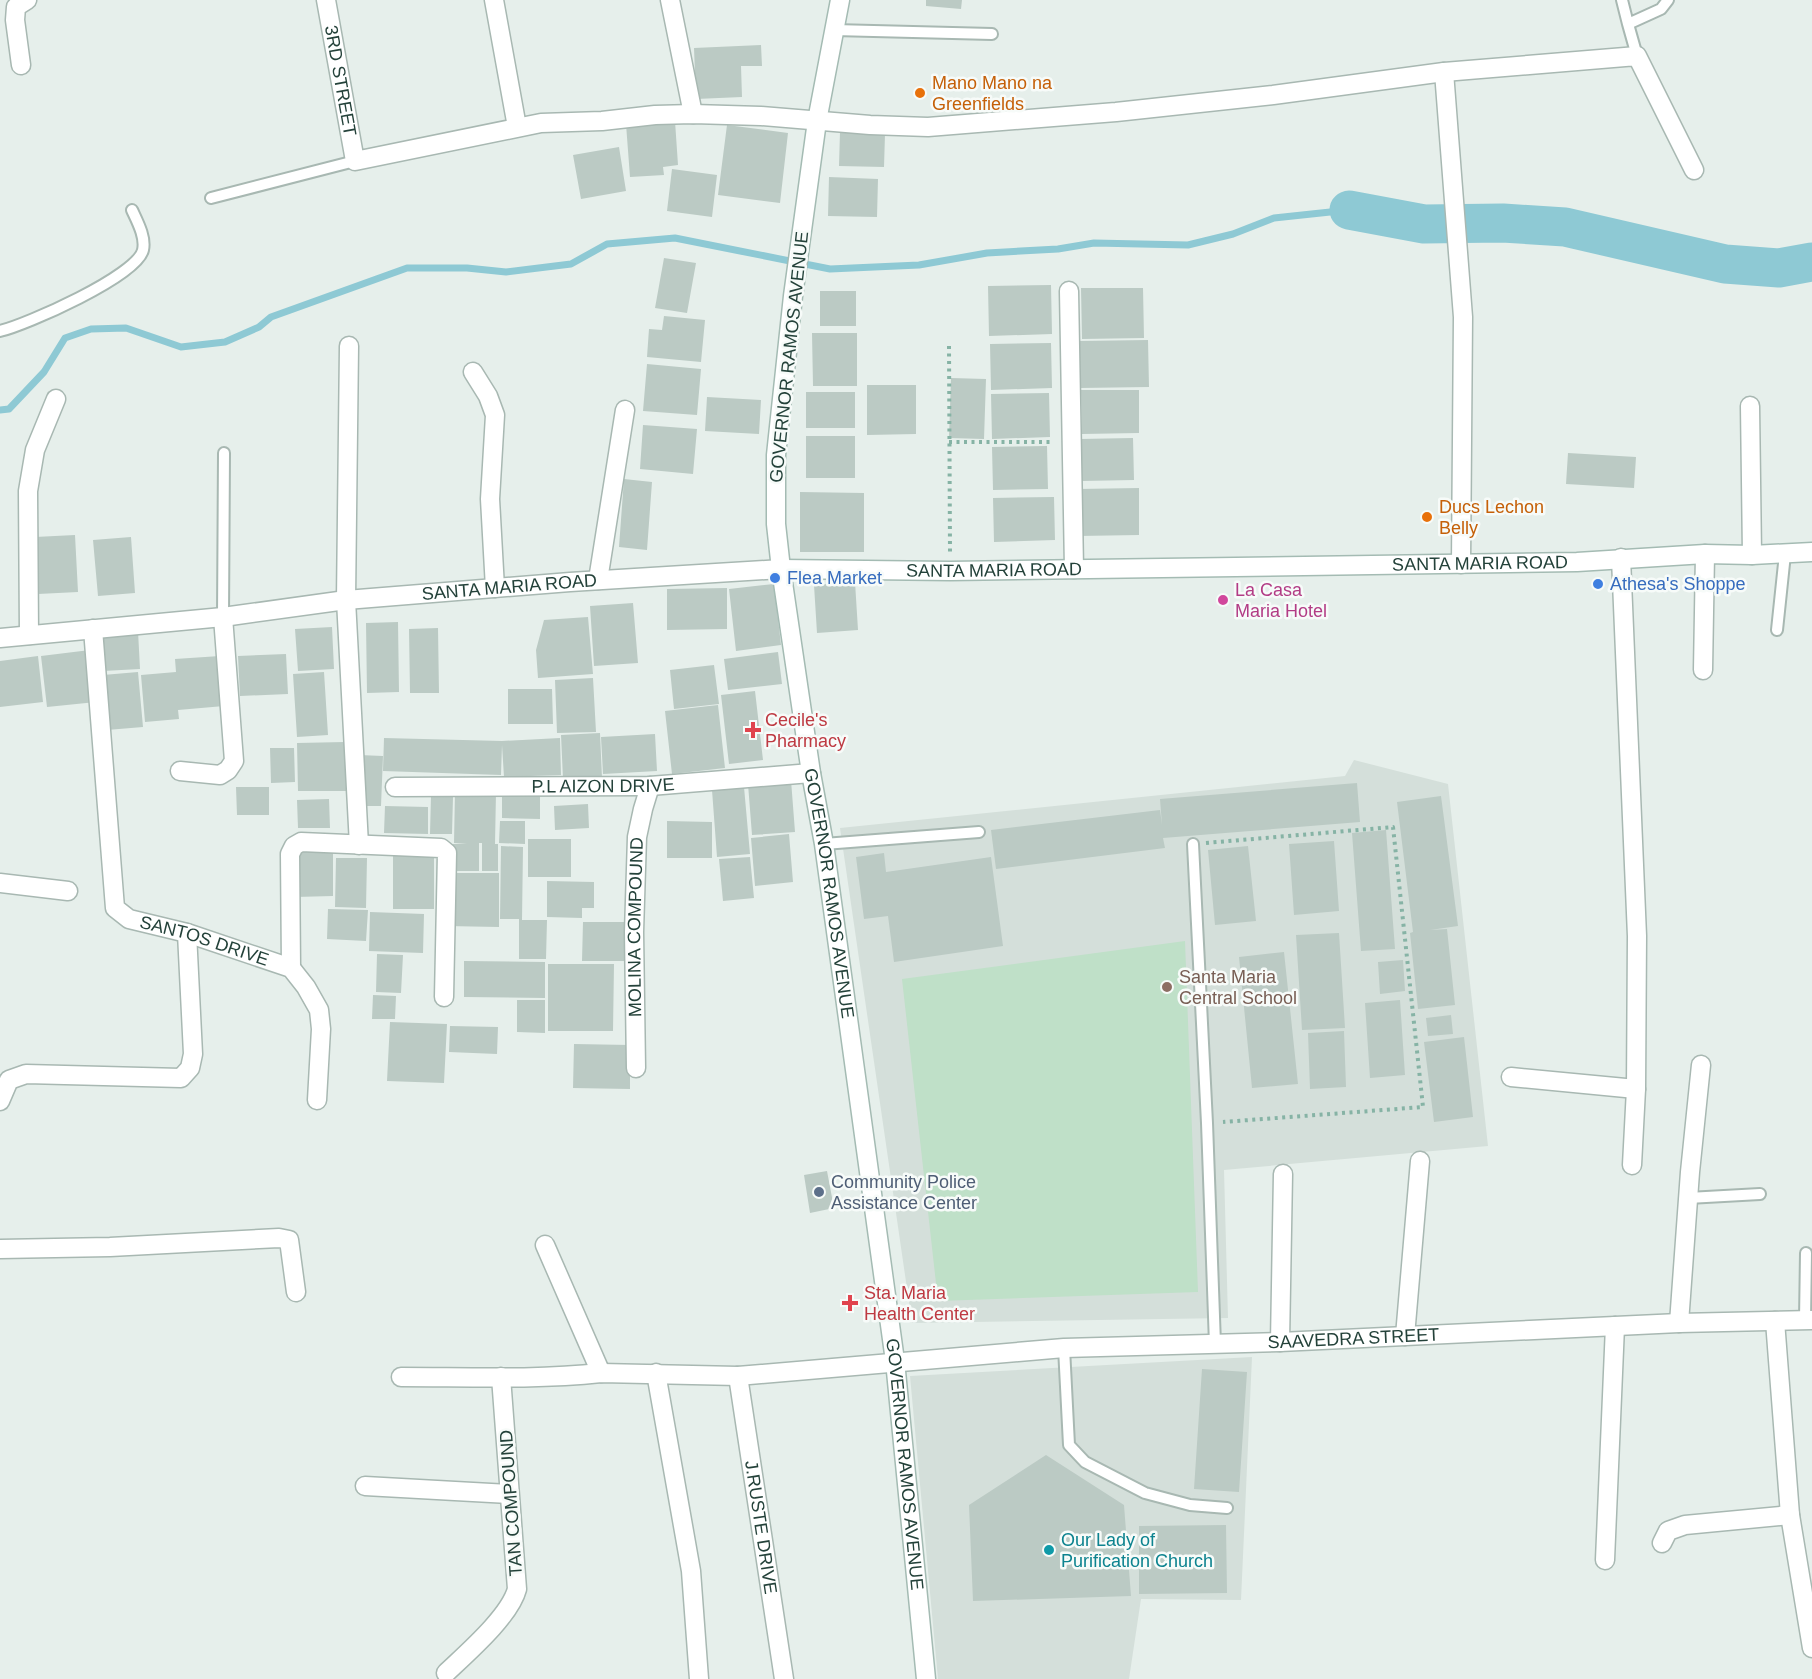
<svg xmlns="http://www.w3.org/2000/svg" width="1812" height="1679" viewBox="0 0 1812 1679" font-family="Arial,sans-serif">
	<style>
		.built { fill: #d4dfda }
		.green { fill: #bfe0c8 }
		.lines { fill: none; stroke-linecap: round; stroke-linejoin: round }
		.stream { stroke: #8ec9d4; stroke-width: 7 }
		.river { stroke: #8ec9d4; stroke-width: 39 }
		.building { fill: #bbcac4 }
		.service-casing { stroke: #a8b8b2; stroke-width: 14 }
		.minor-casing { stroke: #a8b8b2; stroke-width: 21 }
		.tertiary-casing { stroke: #a8b8b2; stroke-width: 21 }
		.secondary-casing { stroke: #a4bbb3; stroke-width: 21 }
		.path { stroke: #86b3a5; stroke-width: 4; stroke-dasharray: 3 4.5; stroke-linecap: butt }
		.service { stroke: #fff; stroke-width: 10 }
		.minor { stroke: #fff; stroke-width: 18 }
		.tertiary { stroke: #fff; stroke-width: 18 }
		.secondary { stroke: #fff; stroke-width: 18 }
		.food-dot { fill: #e8710a; stroke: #f7fbf9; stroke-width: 2 }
		.shop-dot { fill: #3f7fe0; stroke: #f7fbf9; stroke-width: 2 }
		.hotel-dot { fill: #d1479c; stroke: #f7fbf9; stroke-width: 2 }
		.health-dot { fill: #e0444e; stroke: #f7fbf9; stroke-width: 2 }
		.education-dot { fill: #8d6e63; stroke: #f7fbf9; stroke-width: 2 }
		.service-dot { fill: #5c6f8a; stroke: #f7fbf9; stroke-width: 2 }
		.culture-dot { fill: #0f9aa8; stroke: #f7fbf9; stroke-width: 2 }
		.labels { text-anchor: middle; stroke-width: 5; stroke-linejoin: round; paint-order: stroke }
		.street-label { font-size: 18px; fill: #24423a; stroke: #f7fbf9 }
		.food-label { font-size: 18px; fill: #c56008; stroke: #f7fbf9; text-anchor: start }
		.shop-label { font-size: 18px; fill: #366cbe; stroke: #f7fbf9; text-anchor: start }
		.hotel-label { font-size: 18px; fill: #b23c85; stroke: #f7fbf9; text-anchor: start }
		.health-label { font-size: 18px; fill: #be3a42; stroke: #f7fbf9; text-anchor: start }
		.education-label { font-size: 18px; fill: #785e54; stroke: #f7fbf9; text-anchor: start }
		.service-label { font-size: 18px; fill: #4e5e75; stroke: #f7fbf9; text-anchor: start }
		.culture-label { font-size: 18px; fill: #0d838f; stroke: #f7fbf9; text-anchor: start }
	</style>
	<rect width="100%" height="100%" fill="#e6efeb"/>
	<path class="built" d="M 1354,760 L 1448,784 L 1488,1146 L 1224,1170 L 1228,1318 L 912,1323 L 840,828 L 1345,776 Z
		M 1252,1357 L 1241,1600 L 1141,1599 L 1129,1679 L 938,1679 L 910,1376 Z"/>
	<path class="green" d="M 1185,941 L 1198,1292 L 938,1301 L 902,979 Z"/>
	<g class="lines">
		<path class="stream" d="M 0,410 L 9,409 L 44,372 L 65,338 L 91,329 L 126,328 L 181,347 L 225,342 L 259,327 L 271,317 L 407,268 L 467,268 L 506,272 L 571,264 L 607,244 L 675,238 L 830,269 L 919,265 L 987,253 L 1058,249 L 1094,243 L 1188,245 L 1233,234 L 1274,218 L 1349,210"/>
		<path class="river" d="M 1349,210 L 1424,224 L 1503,223 L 1565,227 L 1725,264 L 1779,268 L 1812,262"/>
	</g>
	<path class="building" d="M 926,0 L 962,0 L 961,9 L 926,6 Z
		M 761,45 L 762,66 L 741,66 L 742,97 L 696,99 L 694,48 Z
		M 675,121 L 678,165 L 663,167 L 664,175 L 630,177 L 626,124 Z
		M 727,125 L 788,133 L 780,203 L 718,195 Z
		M 840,132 L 885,134 L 884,167 L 839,166 Z
		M 619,147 L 626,191 L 581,199 L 573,155 Z
		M 672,169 L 717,175 L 712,217 L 667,211 Z
		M 829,177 L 878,179 L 877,217 L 828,216 Z
		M 664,258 L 696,263 L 687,313 L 655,308 Z
		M 1051,285 L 1052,334 L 989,336 L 988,286 Z
		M 1081,288 L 1143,288 L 1144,338 L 1082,339 Z
		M 820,291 L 856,291 L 856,326 L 820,326 Z
		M 664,316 L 705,320 L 701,362 L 647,357 L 649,329 L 662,330 Z
		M 812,333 L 857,333 L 857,386 L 813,386 Z
		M 1148,340 L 1149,387 L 1080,388 L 1079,341 Z
		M 1051,343 L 1052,388 L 991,390 L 990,344 Z
		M 647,364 L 701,369 L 697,415 L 643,411 Z
		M 951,378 L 986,379 L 984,439 L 949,438 Z
		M 867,385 L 916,385 L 916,434 L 867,435 Z
		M 1081,390 L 1139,390 L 1139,433 L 1082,434 Z
		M 806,392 L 855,392 L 855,428 L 806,428 Z
		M 1049,393 L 1050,437 L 992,439 L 991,394 Z
		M 707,397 L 761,400 L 759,434 L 705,431 Z
		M 643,425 L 697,429 L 693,474 L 640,469 Z
		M 806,436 L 855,436 L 855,478 L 806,478 Z
		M 1133,438 L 1134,480 L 1081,481 L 1080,439 Z
		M 1047,446 L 1048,489 L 993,490 L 992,447 Z
		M 1568,453 L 1636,457 L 1634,488 L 1566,484 Z
		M 624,479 L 652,482 L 647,550 L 619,547 Z
		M 1139,488 L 1139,535 L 1078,536 L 1078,489 Z
		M 800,492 L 864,493 L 864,552 L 800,552 Z
		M 1054,497 L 1055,540 L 994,542 L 993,498 Z
		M 75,535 L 78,592 L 38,594 L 35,537 Z
		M 131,537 L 135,593 L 98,596 L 93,540 Z
		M 855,582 L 858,630 L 817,633 L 814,585 Z
		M 774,584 L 781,645 L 736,651 L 729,589 Z
		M 727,588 L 727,629 L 667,630 L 667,589 Z
		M 633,603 L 638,663 L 594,666 L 590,606 Z
		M 588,617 L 593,674 L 538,678 L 536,650 L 544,620 Z
		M 398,622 L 399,692 L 367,693 L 366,623 Z
		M 332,627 L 334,669 L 298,671 L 295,629 Z
		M 438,628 L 439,693 L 410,693 L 409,629 Z
		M 138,631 L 140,669 L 103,671 L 101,633 Z
		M 90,650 L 96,702 L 47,707 L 41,656 Z
		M 778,652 L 782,684 L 728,690 L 724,659 Z
		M 286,654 L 288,694 L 240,696 L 238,656 Z
		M 38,656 L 43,702 L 0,707 L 0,661 Z
		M 220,656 L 224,706 L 178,710 L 179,719 L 145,722 L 141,675 L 176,672 L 175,659 Z
		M 714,665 L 719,704 L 674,709 L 670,670 Z
		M 138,672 L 143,727 L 107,730 L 103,675 Z
		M 324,672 L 328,735 L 297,737 L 293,674 Z
		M 593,678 L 596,732 L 557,733 L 555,680 Z
		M 508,689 L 552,689 L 553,724 L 508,724 Z
		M 755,691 L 763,760 L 729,764 L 721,695 Z
		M 718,705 L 725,768 L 672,774 L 665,711 Z
		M 600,733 L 602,778 L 563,779 L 561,735 Z
		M 655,734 L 657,771 L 603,774 L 601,737 Z
		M 384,738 L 502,741 L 560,738 L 561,775 L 504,777 L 502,745 L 501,775 L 383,771 Z
		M 345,742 L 346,791 L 298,791 L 297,743 Z
		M 270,748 L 294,748 L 295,782 L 271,783 Z
		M 359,755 L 383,756 L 381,806 L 358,806 Z
		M 791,780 L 795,832 L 752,835 L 748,784 Z
		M 1357,783 L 1360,822 L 1163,838 L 1165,848 L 996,869 L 991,830 L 1160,810 L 1162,825 L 1160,799 Z
		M 236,787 L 269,787 L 269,815 L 237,815 Z
		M 744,787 L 750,854 L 717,857 L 712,790 Z
		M 502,790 L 540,791 L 540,819 L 502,818 Z
		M 455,791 L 496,792 L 495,844 L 498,844 L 498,871 L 482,871 L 482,843 L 479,843 L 479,871 L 450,871 L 450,844 L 467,844 L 454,843 Z
		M 431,796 L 453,797 L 452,834 L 430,834 Z
		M 1441,796 L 1458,926 L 1430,930 L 1447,929 L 1455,1005 L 1418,1009 L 1410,933 L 1413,932 L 1397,802 Z
		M 329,799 L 330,828 L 298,828 L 297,800 Z
		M 588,804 L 589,828 L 555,830 L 554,806 Z
		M 385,806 L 428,807 L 428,834 L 384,833 Z
		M 500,821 L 525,821 L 525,844 L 499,843 Z
		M 667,821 L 712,822 L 712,858 L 667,858 Z
		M 1386,830 L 1395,949 L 1361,951 L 1352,833 Z
		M 789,834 L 793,882 L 755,886 L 751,838 Z
		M 528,839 L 571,839 L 571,877 L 528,877 Z
		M 1334,841 L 1339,911 L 1294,915 L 1289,844 Z
		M 501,846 L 523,847 L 522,920 L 547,920 L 546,959 L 519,959 L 519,919 L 500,919 Z
		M 1248,846 L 1256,921 L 1215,925 L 1208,850 Z
		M 295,848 L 333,848 L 333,896 L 295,897 Z
		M 884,853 L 886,872 L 991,857 L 1003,946 L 894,962 L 888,916 L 864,919 L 856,857 Z
		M 393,856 L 434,856 L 434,909 L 393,909 Z
		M 750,857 L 754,898 L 723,901 L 719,859 Z
		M 336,858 L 367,858 L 366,908 L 335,907 Z
		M 447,873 L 499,873 L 499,927 L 446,926 Z
		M 547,881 L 594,882 L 594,908 L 582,908 L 582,918 L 547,917 Z
		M 328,909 L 368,910 L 366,941 L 327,939 Z
		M 370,912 L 424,914 L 423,953 L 369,951 Z
		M 583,922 L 626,922 L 626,961 L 582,961 Z
		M 1339,933 L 1345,1028 L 1302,1030 L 1296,935 Z
		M 1284,952 L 1298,1084 L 1252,1088 L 1239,957 Z
		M 377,954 L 403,955 L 401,993 L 376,992 Z
		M 1403,960 L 1405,991 L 1380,994 L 1378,962 Z
		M 464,961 L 545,962 L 545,998 L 464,997 Z
		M 548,964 L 614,964 L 613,1031 L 548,1031 Z
		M 373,995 L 396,996 L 395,1019 L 372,1019 Z
		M 517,1000 L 545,1000 L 545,1033 L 517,1032 Z
		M 1400,1000 L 1405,1075 L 1370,1078 L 1365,1003 Z
		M 1451,1015 L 1453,1034 L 1428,1036 L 1426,1018 Z
		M 390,1022 L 447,1024 L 444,1083 L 387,1081 Z
		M 450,1026 L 498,1027 L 497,1054 L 449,1052 Z
		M 1344,1031 L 1346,1087 L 1310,1089 L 1308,1033 Z
		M 1464,1037 L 1473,1117 L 1434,1122 L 1424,1042 Z
		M 574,1044 L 630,1045 L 630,1089 L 573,1088 Z
		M 827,1171 L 834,1208 L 810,1213 L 804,1175 Z
		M 1202,1369 L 1247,1372 L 1239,1492 L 1194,1489 Z
		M 1046,1455 L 1124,1505 L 1131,1596 L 973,1601 L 969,1505 Z
		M 1226,1525 L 1227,1593 L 1139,1594 L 1139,1526 Z"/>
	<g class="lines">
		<defs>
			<path id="service" d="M 1622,0 L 1628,24
				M 834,30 L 992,34
				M 1637,56 L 1628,24 L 1661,9 L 1668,0
				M 211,198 L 355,161
				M 0,331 C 26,325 137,276 143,250 C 146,237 137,221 132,210
				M 223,617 L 224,453
				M 1777,630 L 1785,554
				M 824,844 L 979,832
				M 1193,844 L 1207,1123 L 1215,1344
				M 1688,1198 L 1760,1194
				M 1805,1320 L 1806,1253
				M 1064,1348 L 1069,1445 L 1085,1462 L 1145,1493 L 1190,1505 L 1227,1508"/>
			<g id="minor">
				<path id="s1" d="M 326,0 L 355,161 L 541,123 L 602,121 L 655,115 L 693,114 L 761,116 L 870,125 L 928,127 L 1116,112 L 1273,95 L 1444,72 L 1637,56 L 1694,170"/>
				<path d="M 494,0 L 517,127"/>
				<path d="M 670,0 L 693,114"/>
				<path d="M 21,65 L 15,20 L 16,7 L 27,0"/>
				<path d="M 1444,72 L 1463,317 L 1461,564"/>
				<path d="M 1069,291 L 1074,569"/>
				<path d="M 349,346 L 346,600 L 359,845"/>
				<path d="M 473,372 L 488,396 L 495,415 L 490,499 L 495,588"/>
				<path d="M 1750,406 L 1752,555"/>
				<path d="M 1621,558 L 1637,936 L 1636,1089 L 1632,1165"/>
				<path d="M 598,580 L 625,410"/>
				<path id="s2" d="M 93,629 L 115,908 L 129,919 L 187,933 L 291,968 L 306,987 L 319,1010 L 321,1029 L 317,1100"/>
				<path d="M 29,635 L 28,491 L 35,450 L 56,399"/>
				<path d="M 1703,670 L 1705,554"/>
				<path d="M 180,771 L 220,775 L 228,770 L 234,761 L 223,617"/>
				<path id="s3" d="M 395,787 L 650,786 L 811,773"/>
				<path d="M 0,883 L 68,891"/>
				<path d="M 291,968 L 290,854 L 294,846 L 301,842 L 441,848 L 447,853 L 444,997"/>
				<path id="s4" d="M 636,1068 L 634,932 L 637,837 L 643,809 L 650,786"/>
				<path d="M 1511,1077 L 1636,1089"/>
				<path d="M 0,1101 L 9,1080 L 26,1074 L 181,1078 L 190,1068 L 193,1054 L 187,933"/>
				<path d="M 545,1245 L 601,1373"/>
				<path d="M 0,1249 L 110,1247 L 279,1238 L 289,1240 L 296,1292"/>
				<path d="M 1775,1321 L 1790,1515 L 1812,1648"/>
				<path d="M 1679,1323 L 1690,1172 L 1701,1065"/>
				<path d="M 1405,1336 L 1420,1161"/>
				<path d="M 1280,1342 L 1283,1174"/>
				<path d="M 656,1373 L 691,1571 L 699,1679"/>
				<path id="s5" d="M 738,1376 L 784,1679"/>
				<path id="s6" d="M 401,1377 C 467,1377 535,1380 601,1373 L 738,1376 L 1064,1348 L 1280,1342 L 1679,1323 L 1812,1320"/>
				<path d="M 365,1486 L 509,1494"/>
				<path d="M 1662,1543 L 1668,1531 L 1685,1525 L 1790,1515"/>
				<path d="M 1605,1560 L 1615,1326"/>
				<path d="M 446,1673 C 467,1653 510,1616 517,1589 L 501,1377"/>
			</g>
			<g id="tertiary">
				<path id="s7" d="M 0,638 L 223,617 L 346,600 L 570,582 L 781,569"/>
			</g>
			<g id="secondary">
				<path id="s8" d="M 840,0 L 817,121 L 793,296 L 776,455 L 776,524 L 781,569 L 811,773 L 824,844 L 895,1361 L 926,1679"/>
				<path id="s9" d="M 781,569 L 950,571 L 1577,562 L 1705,554 L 1752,555 L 1812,552"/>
			</g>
		</defs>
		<use href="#service" class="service-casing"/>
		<use href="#minor" class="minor-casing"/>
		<use href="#tertiary" class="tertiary-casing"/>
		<use href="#secondary" class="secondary-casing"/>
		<path class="path" d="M 949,346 L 950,552
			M 949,442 L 1053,442
			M 1206,843 L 1393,827 L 1423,1107 L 1223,1122"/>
		<use href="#service" class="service"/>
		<use href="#minor" class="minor"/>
		<use href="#tertiary" class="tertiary"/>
		<use href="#secondary" class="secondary"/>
	</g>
	<g class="food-dot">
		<circle cx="920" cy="93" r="6"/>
		<circle cx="1427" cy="517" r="6"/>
	</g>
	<g class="shop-dot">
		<circle cx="775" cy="578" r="6"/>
		<circle cx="1598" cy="584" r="6"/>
	</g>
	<circle class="hotel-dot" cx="1223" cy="600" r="6"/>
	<g class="health-dot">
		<path d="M750 721h6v6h6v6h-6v6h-6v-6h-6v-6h6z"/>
		<path d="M847 1294h6v6h6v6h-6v6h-6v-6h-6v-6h6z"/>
	</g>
	<circle class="education-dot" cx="1167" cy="987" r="6"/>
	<circle class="service-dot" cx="819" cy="1192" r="6"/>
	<circle class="culture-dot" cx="1049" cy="1550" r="6"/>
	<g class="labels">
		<g class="street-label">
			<text dy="6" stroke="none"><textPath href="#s1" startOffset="82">3RD STREET</textPath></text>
			<text transform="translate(789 357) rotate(-84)" y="6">GOVERNOR RAMOS AVENUE</text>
			<text dy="6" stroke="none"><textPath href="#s9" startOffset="699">SANTA MARIA ROAD</textPath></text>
			<text dy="6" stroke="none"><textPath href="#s9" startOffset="213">SANTA MARIA ROAD</textPath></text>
			<text dy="6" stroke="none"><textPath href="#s7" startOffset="512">SANTA MARIA ROAD</textPath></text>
			<text dy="6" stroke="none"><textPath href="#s3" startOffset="208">P.L AIZON DRIVE</textPath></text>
			<text dy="6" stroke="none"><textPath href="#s8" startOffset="902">GOVERNOR RAMOS AVENUE</textPath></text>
			<text dy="6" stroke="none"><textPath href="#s4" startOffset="141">MOLINA COMPOUND</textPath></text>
			<text dy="6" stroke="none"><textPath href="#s2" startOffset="376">SANTOS DRIVE</textPath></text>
			<text dy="6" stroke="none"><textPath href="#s6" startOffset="954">SAAVEDRA STREET</textPath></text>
			<text dy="6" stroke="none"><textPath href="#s8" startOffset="1478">GOVERNOR RAMOS AVENUE</textPath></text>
			<text transform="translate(511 1503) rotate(-94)" y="6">TAN COMPOUND</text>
			<text dy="6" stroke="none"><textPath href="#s5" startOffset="153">J.RUSTE DRIVE</textPath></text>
		</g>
		<g class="food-label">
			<text x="932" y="89">Mano Mano na<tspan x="932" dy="21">Greenfields</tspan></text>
			<text x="1439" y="513">Ducs Lechon<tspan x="1439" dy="21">Belly</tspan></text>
		</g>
		<g class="shop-label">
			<text x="787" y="584">Flea Market</text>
			<text x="1610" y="590">Athesa's Shoppe</text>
		</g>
		<g class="hotel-label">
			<text x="1235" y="596">La Casa<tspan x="1235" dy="21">Maria Hotel</tspan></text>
		</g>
		<g class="health-label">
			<text x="765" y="726">Cecile's<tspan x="765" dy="21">Pharmacy</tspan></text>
			<text x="864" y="1299">Sta. Maria<tspan x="864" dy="21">Health Center</tspan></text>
		</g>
		<g class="education-label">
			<text x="1179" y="983">Santa Maria<tspan x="1179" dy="21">Central School</tspan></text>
		</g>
		<g class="service-label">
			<text x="831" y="1188">Community Police<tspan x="831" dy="21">Assistance Center</tspan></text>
		</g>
		<g class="culture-label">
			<text x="1061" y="1546">Our Lady of<tspan x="1061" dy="21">Purification Church</tspan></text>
		</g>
	</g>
</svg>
